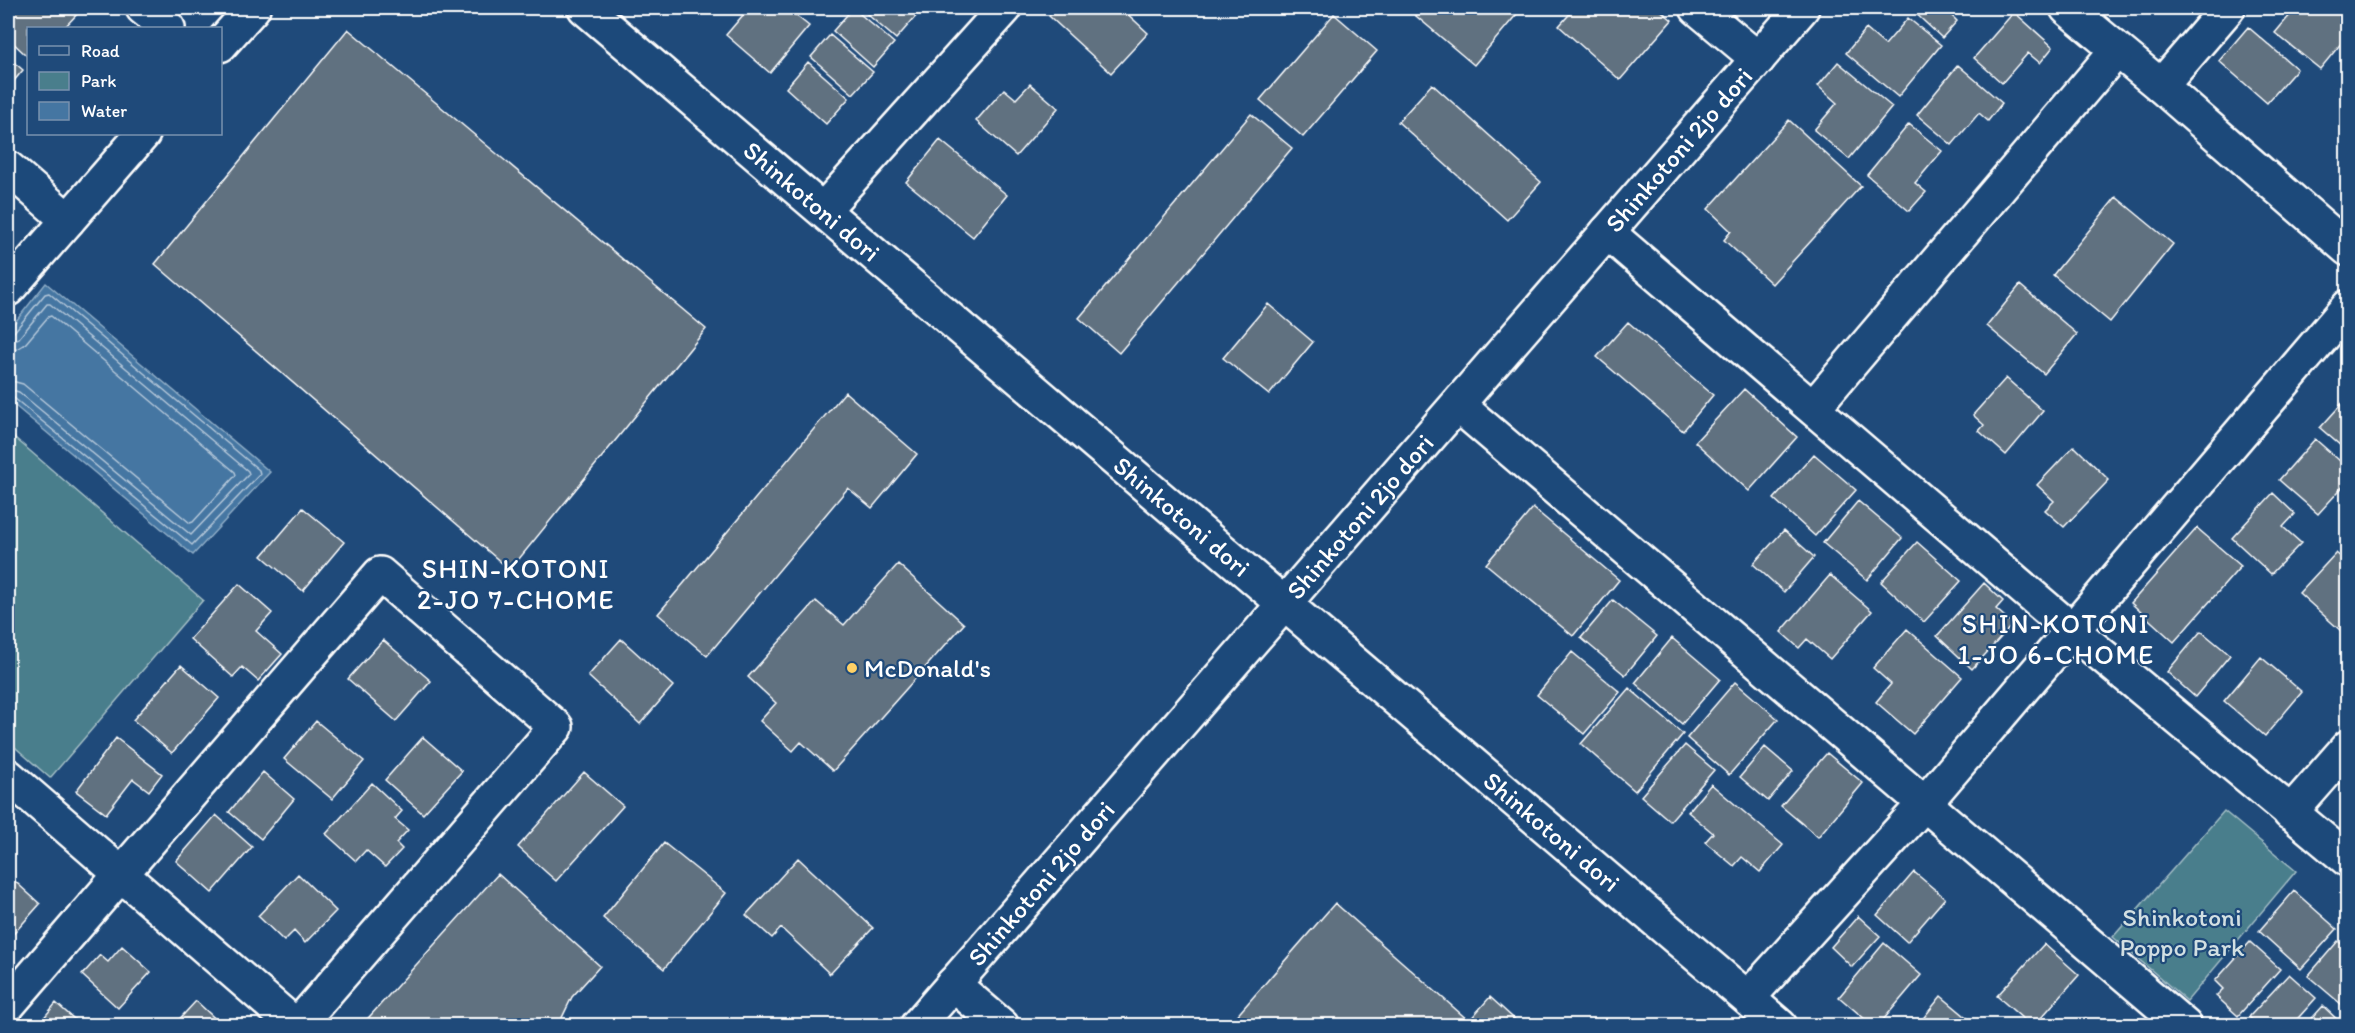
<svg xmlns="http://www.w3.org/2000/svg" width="2355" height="1033" viewBox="0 0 2355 1033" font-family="Itim,sans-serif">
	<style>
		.green { fill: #497e8c; stroke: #a4bec6; stroke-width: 1.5 }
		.water { fill: #4576a2; stroke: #8fadc7; stroke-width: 1.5 }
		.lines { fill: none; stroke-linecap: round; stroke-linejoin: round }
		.shore { stroke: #b5c8da; stroke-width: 1.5 }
		.building { fill: #607180; stroke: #fff; stroke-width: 1.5 }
		.minor-casing { stroke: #fff; stroke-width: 38 }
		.minor { stroke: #1f4a7a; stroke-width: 33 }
		.poi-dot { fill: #ffd166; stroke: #1f4a7a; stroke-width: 2 }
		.labels { text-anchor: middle; stroke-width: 4.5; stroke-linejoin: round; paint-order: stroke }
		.street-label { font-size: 26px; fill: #fff; stroke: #1f4a7a }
		.poi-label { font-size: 26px; fill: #fff; stroke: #1f4a7a; text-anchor: start }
		.park-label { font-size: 26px; fill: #d2dfe2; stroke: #1f4a7a }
		.neighbourhood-label { font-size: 27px; letter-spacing: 1.5px; fill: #fff; stroke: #1f4a7a }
	</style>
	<rect width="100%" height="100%" fill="#1f4a7a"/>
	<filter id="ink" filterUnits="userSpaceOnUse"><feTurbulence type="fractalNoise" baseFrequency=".0167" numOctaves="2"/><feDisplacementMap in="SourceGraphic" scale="12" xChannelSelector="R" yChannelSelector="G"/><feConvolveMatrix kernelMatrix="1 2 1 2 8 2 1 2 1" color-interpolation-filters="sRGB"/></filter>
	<g filter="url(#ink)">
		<path class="green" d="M 8,432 L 203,600 L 50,778 L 8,741 Z
			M 2224,811 L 2296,871 L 2187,1001 L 2113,937 Z"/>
		<path class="water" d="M 46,283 L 270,472 L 193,555 L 8,400 L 8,331 Z"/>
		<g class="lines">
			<path class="shore" d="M 8,334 L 14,332 L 45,294 L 49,293 L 259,470 L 260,474 L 192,545 L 14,398 L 8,396
				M 8,342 L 19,338 L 47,304 L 50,304 L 248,471 L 249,474 L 191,535 L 19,392 L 8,389
				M 8,351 L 17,349 L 25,344 L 48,317 L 51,316 L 235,472 L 236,475 L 193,522 L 190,523 L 23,384 L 8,380"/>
		</g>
		<path class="building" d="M 15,8 L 74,8 L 79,12 L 64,28 L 28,28 L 28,57 L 8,38 L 8,16 Z
			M 415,8 L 428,8 L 423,14 Z
			M 749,8 L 791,8 L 789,10 L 809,26 L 770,73 L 726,35 Z
			M 853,8 L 894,43 L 873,67 L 833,31 Z
			M 860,8 L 909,8 L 917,15 L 896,39 Z
			M 1057,8 L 1121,8 L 1148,33 L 1111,73 L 1049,16 Z
			M 1413,8 L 1522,8 L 1474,65 L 1410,11 Z
			M 1575,8 L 1658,8 L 1672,20 L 1620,80 L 1559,26 Z
			M 1910,8 L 1946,8 L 1945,9 L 1957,21 L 1942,38 Z
			M 2296,8 L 2340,8 L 2348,14 L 2348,35 L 2320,69 L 2275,33 Z
			M 2014,12 L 2053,47 L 2040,63 L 2028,53 L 2002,83 L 1974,58 Z
			M 1334,14 L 1377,51 L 1303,137 L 1260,100 Z
			M 1908,18 L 1941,45 L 1898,97 L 1846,53 L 1866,29 L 1885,45 Z
			M 2248,27 L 2297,69 L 2267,103 L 2219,61 Z
			M 348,29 L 706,329 L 510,570 L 155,264 Z
			M 830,35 L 873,72 L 853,94 L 811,57 Z
			M 8,57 L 23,70 L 8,88 Z
			M 808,62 L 849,98 L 826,124 L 786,88 Z
			M 1838,62 L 1892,107 L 1849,159 L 1814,130 L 1837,103 L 1818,86 Z
			M 1958,65 L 2002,103 L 1988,121 L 1979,113 L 1952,145 L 1917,115 Z
			M 1030,84 L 1058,108 L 1016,156 L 976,121 L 1004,89 L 1016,99 Z
			M 1432,84 L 1541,182 L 1507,220 L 1398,122 Z
			M 1251,114 L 1292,148 L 1119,353 L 1079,318 Z
			M 1789,120 L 1861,186 L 1772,284 L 1724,240 L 1731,231 L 1708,209 Z
			M 1909,124 L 1942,151 L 1915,183 L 1926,192 L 1909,211 L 1867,175 Z
			M 940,140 L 1007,195 L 973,237 L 906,182 Z
			M 2116,197 L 2173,244 L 2110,322 L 2053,275 Z
			M 2020,285 L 2077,334 L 2044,374 L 1987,326 Z
			M 1268,304 L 1313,342 L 1269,395 L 1223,358 Z
			M 1628,322 L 1713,395 L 1683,431 L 1597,357 Z
			M 2006,378 L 2043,411 L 2006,455 L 1979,431 L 1984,425 L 1973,415 Z
			M 1744,389 L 1797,437 L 1749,491 L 1695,442 Z
			M 845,392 L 917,454 L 872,508 L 848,488 L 707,656 L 658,614 Z
			M 2348,397 L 2348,452 L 2320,428 Z
			M 2315,439 L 2348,468 L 2348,481 L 2318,514 L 2279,480 Z
			M 2074,446 L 2109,480 L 2064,527 L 2045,510 L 2054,501 L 2037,485 Z
			M 1814,454 L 1856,490 L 1815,536 L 1774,499 Z
			M 2273,493 L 2295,514 L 2283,527 L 2301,543 L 2271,574 L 2232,538 Z
			M 1858,501 L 1902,538 L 1867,580 L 1823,543 Z
			M 303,508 L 344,542 L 303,591 L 262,556 Z
			M 1533,508 L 1619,580 L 1573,636 L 1486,564 Z
			M 2197,528 L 2241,566 L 2174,642 L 2131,603 Z
			M 1784,530 L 1814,557 L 1784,592 L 1753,564 Z
			M 1917,542 L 1961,581 L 1924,622 L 1881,582 Z
			M 2336,553 L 2348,563 L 2348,623 L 2341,631 L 2299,593 Z
			M 898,564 L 964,624 L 833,771 L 801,742 L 793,751 L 760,721 L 776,703 L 748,677 L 816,601 L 844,625 Z
			M 1830,575 L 1872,611 L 1830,659 L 1807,639 L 1799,648 L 1781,632 Z
			M 1984,583 L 2003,601 L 1996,609 L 2013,624 L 1972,669 L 1937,636 Z
			M 239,584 L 272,613 L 256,631 L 282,654 L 258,681 L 242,667 L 233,677 L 190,639 Z
			M 1613,600 L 1657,636 L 1625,675 L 1581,638 Z
			M 1907,629 L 1962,677 L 1913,734 L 1876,702 L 1891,684 L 1873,668 Z
			M 2201,631 L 2230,655 L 2195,697 L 2167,672 Z
			M 1672,638 L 1720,679 L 1682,724 L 1635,683 Z
			M 621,639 L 673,686 L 640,724 L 588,676 Z
			M 383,640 L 431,681 L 396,721 L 348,679 Z
			M 1572,652 L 1620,692 L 1584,734 L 1537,695 Z
			M 2261,657 L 2302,692 L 2265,736 L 2224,701 Z
			M 181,665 L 219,698 L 172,753 L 133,720 Z
			M 1735,682 L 1778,719 L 1729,775 L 1687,738 Z
			M 1629,688 L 1683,734 L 1635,791 L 1581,744 Z
			M 316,721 L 364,761 L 332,799 L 284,759 Z
			M 423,737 L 462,771 L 423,814 L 385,780 Z
			M 116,738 L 162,774 L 149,791 L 133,779 L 106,814 L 76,791 Z
			M 1685,745 L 1714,770 L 1670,821 L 1641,796 Z
			M 1765,747 L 1793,771 L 1768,801 L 1740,777 Z
			M 1827,753 L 1863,783 L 1818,837 L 1781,806 Z
			M 263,772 L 294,799 L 261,839 L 229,812 Z
			M 584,772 L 623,806 L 556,881 L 518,847 Z
			M 372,783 L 402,811 L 395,819 L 408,830 L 396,843 L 402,849 L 385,867 L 366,850 L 356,861 L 326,834 Z
			M 1711,784 L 1783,845 L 1760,872 L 1742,857 L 1734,866 L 1705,842 L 1713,833 L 1688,812 Z
			M 216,815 L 252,847 L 212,893 L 176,861 Z
			M 664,843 L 726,893 L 664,969 L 603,918 Z
			M 798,858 L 873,928 L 830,974 L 781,928 L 772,938 L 746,915 Z
			M 1914,872 L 1945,898 L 1907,942 L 1877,915 Z
			M 298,874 L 336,911 L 305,943 L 294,931 L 284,941 L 258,916 Z
			M 498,874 L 600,966 L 572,997 L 558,1026 L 361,1026 Z
			M 8,875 L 40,904 L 8,940 Z
			M 2294,891 L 2337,929 L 2301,969 L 2259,931 Z
			M 1335,903 L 1469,1021 L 1490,997 L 1522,1026 L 1228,1026 Z
			M 1858,916 L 1880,936 L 1852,967 L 1831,947 Z
			M 2338,941 L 2348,949 L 2348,1010 L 2308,976 Z
			M 2250,942 L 2280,969 L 2238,1016 L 2216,996 L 2223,989 L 2215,981 Z
			M 1884,943 L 1921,975 L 1878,1026 L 1873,1026 L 1839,997 Z
			M 2044,944 L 2079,975 L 2034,1026 L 2031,1026 L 1997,996 Z
			M 122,946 L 151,972 L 118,1008 L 82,975 L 100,955 L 108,962 Z
			M 2289,974 L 2316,998 L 2291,1026 L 2259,1026 L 2249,1017 Z
			M 1941,996 L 1977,1026 L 1917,1026 Z
			M 196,1001 L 223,1026 L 173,1026 Z
			M 56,1003 L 82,1026 L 37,1026 Z
			M 2323,1006 L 2344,1026 L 2305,1026 Z
			M 2086,1018 L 2094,1026 L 2080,1026 Z"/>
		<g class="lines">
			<defs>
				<g id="minor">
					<path d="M 143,8 L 168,28"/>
					<path id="s1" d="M 585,8 L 1780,1026"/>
					<path d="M 1697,8 L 1758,59"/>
					<path d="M 2067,8 L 2161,86 L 2348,249"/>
					<path d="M 220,45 L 253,8"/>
					<path d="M 2161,86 L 2228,8"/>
					<path d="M 8,168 L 68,220"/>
					<path d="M 823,210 L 1005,8"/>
					<path d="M 1607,232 L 2073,631 L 2348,860"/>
					<path d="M 8,289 L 143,134"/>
					<path d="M 1458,405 L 2185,1026"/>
					<path d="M 1813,408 L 2117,50"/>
					<path d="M 8,776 L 296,1026"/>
					<path d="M 2290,813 L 2348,747"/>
					<path d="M 953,984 L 1002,1026"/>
					<path d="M 1748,998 L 1924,804 L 2348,307"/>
					<path d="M 8,1005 L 380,574 L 556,727 L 297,1026"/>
					<path id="s2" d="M 917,1026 L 1802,8"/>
				</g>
			</defs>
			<use href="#minor" class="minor-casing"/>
			<use href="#minor" class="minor"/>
		</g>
	</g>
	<circle class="poi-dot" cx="852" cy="668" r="6"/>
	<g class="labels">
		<g class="street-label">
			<text dy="9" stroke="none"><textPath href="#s2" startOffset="1161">Shinkotoni 2jo dori</textPath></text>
			<text dy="9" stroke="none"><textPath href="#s1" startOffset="298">Shinkotoni dori</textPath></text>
			<text dy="9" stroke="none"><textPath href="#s1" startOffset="784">Shinkotoni dori</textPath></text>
			<text dy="9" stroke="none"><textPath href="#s2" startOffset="675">Shinkotoni 2jo dori</textPath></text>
			<text dy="9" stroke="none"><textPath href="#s1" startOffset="1270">Shinkotoni dori</textPath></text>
			<text dy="9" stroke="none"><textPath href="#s2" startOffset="189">Shinkotoni 2jo dori</textPath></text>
		</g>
		<g class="poi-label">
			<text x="864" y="677">McDonald's</text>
		</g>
		<g class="park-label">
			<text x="2182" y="926">Shinkotoni<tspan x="2182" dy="30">Poppo Park</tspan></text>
		</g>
		<g class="neighbourhood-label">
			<text x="516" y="578">SHIN-KOTONI<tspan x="516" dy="31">2-JO 7-CHOME</tspan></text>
			<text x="2056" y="633">SHIN-KOTONI<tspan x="2056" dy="31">1-JO 6-CHOME</tspan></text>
		</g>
	</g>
	<rect width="2355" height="1033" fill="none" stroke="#1f4a7a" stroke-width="30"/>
	<rect x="15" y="15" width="2325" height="1003" fill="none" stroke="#fff" stroke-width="2" filter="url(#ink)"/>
	<rect x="27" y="27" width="195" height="108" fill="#1f4a7a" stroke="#7992af" stroke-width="1.5"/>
	<rect x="39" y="46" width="30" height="9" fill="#1f4a7a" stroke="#7992af" stroke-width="1.5"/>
	<text x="81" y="57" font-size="18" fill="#ffffff">Road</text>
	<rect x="39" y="72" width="30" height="18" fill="#497e8c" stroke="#7992af" stroke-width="1.5"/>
	<text x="81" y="87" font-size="18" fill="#ffffff">Park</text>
	<rect x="39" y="102" width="30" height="18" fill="#4576a2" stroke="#7992af" stroke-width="1.5"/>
	<text x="81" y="117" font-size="18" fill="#ffffff">Water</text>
</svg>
